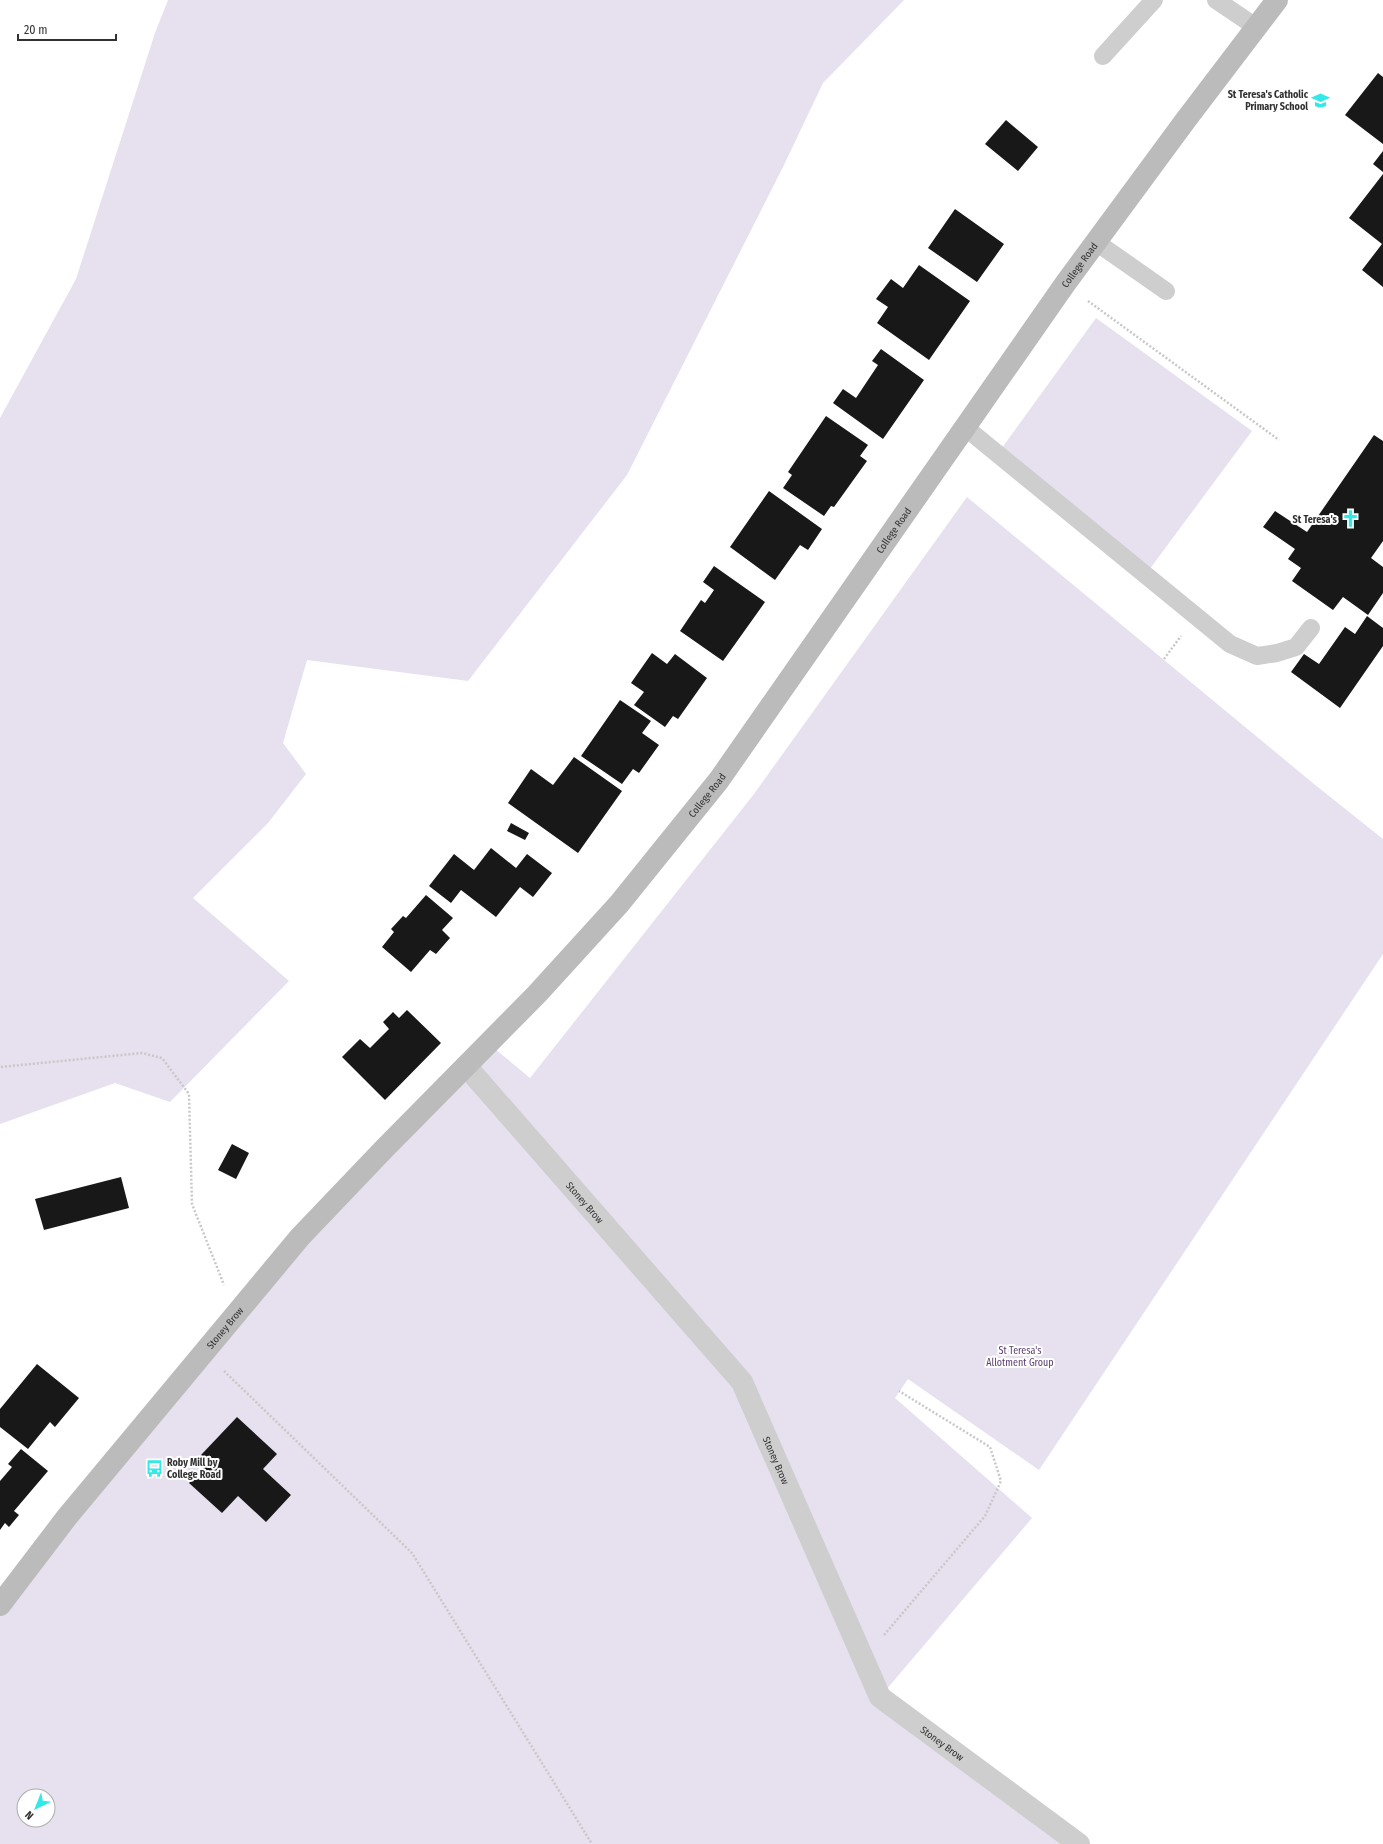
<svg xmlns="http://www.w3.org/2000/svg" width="1383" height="1844" viewBox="0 0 1383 1844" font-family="'Fira Sans Condensed',sans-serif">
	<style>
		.green { fill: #e7e0ee; fill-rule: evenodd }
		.building { fill: #181818 }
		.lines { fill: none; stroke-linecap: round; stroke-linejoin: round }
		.path { stroke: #c8c8c8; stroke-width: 2.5; stroke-dasharray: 2 2; stroke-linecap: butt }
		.lane { stroke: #cecece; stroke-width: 18 }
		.street { stroke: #cecece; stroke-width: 22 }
		.secondary { stroke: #bbb; stroke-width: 22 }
		.labels { text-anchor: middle; stroke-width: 4; stroke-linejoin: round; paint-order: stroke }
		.poi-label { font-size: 10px; font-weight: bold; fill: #313131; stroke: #fff; text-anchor: end }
		.street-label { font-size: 10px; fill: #313131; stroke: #fff }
		.park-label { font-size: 10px; fill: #5b3d6f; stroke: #fff }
	</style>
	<rect width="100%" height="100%" fill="#fff"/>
	<path class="green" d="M 168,0 L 904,0 L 823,83 L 783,167 L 627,475 L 468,681 L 307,660 L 283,743 L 306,774 L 268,823 L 193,898 L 289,981 L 170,1102 L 115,1083 L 0,1124 L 0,418 L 76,279 L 155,33 Z
		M 1096,318 L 1252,431 L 1149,570 L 999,452 Z
		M 967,497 L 1314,784 L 1383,839 L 1383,954 L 1039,1470 L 908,1379 L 895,1398 L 1032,1518 L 880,1697 L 1079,1844 L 0,1844 L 0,1605 L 144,1424 L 488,1043 L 530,1078 L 754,794 ZM 24,1796 L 48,1796 L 48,1820 L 24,1820 Z"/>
	<path class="building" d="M 1378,73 L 1383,77 L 1383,144 L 1345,115 Z
		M 1006,120 L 1038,147 L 1018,171 L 985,144 Z
		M 1383,151 L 1383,172 L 1373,164 Z
		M 1383,174 L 1383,287 L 1362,270 L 1382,244 L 1349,218 Z
		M 955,209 L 1004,244 L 977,282 L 928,248 Z
		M 919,265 L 970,301 L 929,360 L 877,323 L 888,307 L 876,299 L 891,279 L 903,288 Z
		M 881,349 L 924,380 L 883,439 L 833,403 L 843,389 L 856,398 L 878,365 L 872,361 Z
		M 826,416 L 868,445 L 860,456 L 867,461 L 834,507 L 831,506 L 824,516 L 783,488 L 792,475 L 788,472 Z
		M 1374,435 L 1383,441 L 1383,541 L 1371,558 L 1383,567 L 1383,593 L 1368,615 L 1343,597 L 1333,610 L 1292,581 L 1301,568 L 1288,559 L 1295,549 L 1263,527 L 1275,511 L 1307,532 Z
		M 769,491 L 822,529 L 808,550 L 800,545 L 775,580 L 730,547 Z
		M 714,566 L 765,602 L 723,661 L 680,631 L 701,600 L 705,603 L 714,590 L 703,582 Z
		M 1367,616 L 1383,628 L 1383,646 L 1340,708 L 1291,672 L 1304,654 L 1319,664 L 1345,627 L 1355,634 Z
		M 652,653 L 667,664 L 675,654 L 707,678 L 678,719 L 673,716 L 665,727 L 634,705 L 644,692 L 631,683 Z
		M 620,700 L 651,721 L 642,733 L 659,745 L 639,773 L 633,769 L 622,784 L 581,756 Z
		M 574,757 L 622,791 L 578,853 L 508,803 L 531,769 L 553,785 Z
		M 511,823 L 529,833 L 525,840 L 507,831 Z
		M 491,848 L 516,868 L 527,854 L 552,873 L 533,897 L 520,887 L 496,917 L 461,890 L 451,903 L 429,886 L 454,854 L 474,870 Z
		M 426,895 L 453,918 L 442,930 L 450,938 L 436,954 L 430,950 L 411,972 L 382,947 L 394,932 L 391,929 L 403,916 L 406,918 Z
		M 407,1010 L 441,1043 L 385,1100 L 342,1057 L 360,1039 L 370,1048 L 389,1029 L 383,1022 L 393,1012 L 399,1018 Z
		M 232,1144 L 249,1153 L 236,1179 L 218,1170 Z
		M 121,1177 L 129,1208 L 44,1230 L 35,1199 Z
		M 37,1364 L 79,1398 L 55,1427 L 50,1422 L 28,1449 L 0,1427 L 0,1409 Z
		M 237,1417 L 277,1454 L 263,1469 L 291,1495 L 266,1522 L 238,1496 L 222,1513 L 189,1483 L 208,1462 L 201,1455 Z
		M 21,1449 L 48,1471 L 14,1511 L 19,1515 L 9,1527 L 5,1523 L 0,1530 L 0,1481 L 12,1467 L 8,1464 Z"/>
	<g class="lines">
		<path class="path" d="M 1088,301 L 1279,440
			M 1164,659 L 1181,636
			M 1,1067 L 142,1053 L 162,1058 L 189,1094 L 192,1204 L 224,1285
			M 224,1371 L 412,1553 L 592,1844
			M 884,1635 L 985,1516 L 1001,1481 L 990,1447 L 899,1391"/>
		<path class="lane" d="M 1216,0 L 1256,27
			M 1103,56 L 1154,0
			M 1096,242 L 1166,291
			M 966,428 L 1230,644 L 1257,656 L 1277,653 L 1296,647 L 1311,628"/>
		<path class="street" id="s1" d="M 466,1066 L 742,1382 L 880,1697 L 1079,1844"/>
		<path class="secondary" id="s2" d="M 0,1605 L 67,1517 L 300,1237 L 384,1149 L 537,994 L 619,904 L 719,780 L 1065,284 L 1185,121 L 1277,0"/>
	</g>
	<defs>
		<symbol id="school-bare" viewBox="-9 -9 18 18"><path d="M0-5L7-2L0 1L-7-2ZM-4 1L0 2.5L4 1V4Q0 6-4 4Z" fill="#33e9e8" stroke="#fff" stroke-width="2.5" paint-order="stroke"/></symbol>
		<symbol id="church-bare" viewBox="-9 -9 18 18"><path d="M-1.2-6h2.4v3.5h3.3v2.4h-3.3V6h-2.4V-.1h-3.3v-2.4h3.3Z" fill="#33e9e8" stroke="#fff" stroke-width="2.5" paint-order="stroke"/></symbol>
		<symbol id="bus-bare" viewBox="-9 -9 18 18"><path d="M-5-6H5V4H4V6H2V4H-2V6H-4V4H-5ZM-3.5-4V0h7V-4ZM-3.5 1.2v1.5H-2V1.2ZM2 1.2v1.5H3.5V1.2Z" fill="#33e9e8" stroke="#fff" stroke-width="2.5" paint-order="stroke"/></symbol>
	</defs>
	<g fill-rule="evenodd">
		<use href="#school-bare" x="1308" y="88" width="25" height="25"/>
		<use href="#church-bare" x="1338" y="506" width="25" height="25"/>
		<use href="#bus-bare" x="142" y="1456" width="25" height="25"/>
	</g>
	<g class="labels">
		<g class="poi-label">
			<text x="1308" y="98">St Teresa's Catholic<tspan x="1308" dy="12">Primary School</tspan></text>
			<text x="1337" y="523">St Teresa's</text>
			<text x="167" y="1466" text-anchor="start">Roby Mill by<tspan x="167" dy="12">College Road</tspan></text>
		</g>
		<g class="street-label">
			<text dy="4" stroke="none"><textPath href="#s2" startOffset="1724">College Road</textPath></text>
			<text dy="4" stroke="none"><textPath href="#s2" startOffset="1400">College Road</textPath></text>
			<text dy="4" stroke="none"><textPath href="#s2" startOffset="1076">College Road</textPath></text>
			<text dy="4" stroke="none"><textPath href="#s1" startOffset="181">Stoney Brow</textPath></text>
			<text dy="4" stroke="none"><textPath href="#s2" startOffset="357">Stoney Brow</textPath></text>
			<text dy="4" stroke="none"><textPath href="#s1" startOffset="505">Stoney Brow</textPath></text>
			<text dy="4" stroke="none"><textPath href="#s1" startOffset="841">Stoney Brow</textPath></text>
		</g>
		<g class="park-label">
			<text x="1020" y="1354">St Teresa's<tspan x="1020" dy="12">Allotment Group</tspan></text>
		</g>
	</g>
	<g transform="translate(36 1808) rotate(223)"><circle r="19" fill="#ffffff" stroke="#adadad"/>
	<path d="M0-3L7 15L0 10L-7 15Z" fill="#33e9e8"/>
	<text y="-6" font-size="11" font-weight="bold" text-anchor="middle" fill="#313131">N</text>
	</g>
	<path d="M18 34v6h98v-6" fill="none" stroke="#313131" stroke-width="2"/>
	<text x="24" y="34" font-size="12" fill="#313131" stroke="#ffffff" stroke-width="3" paint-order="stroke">20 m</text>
</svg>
